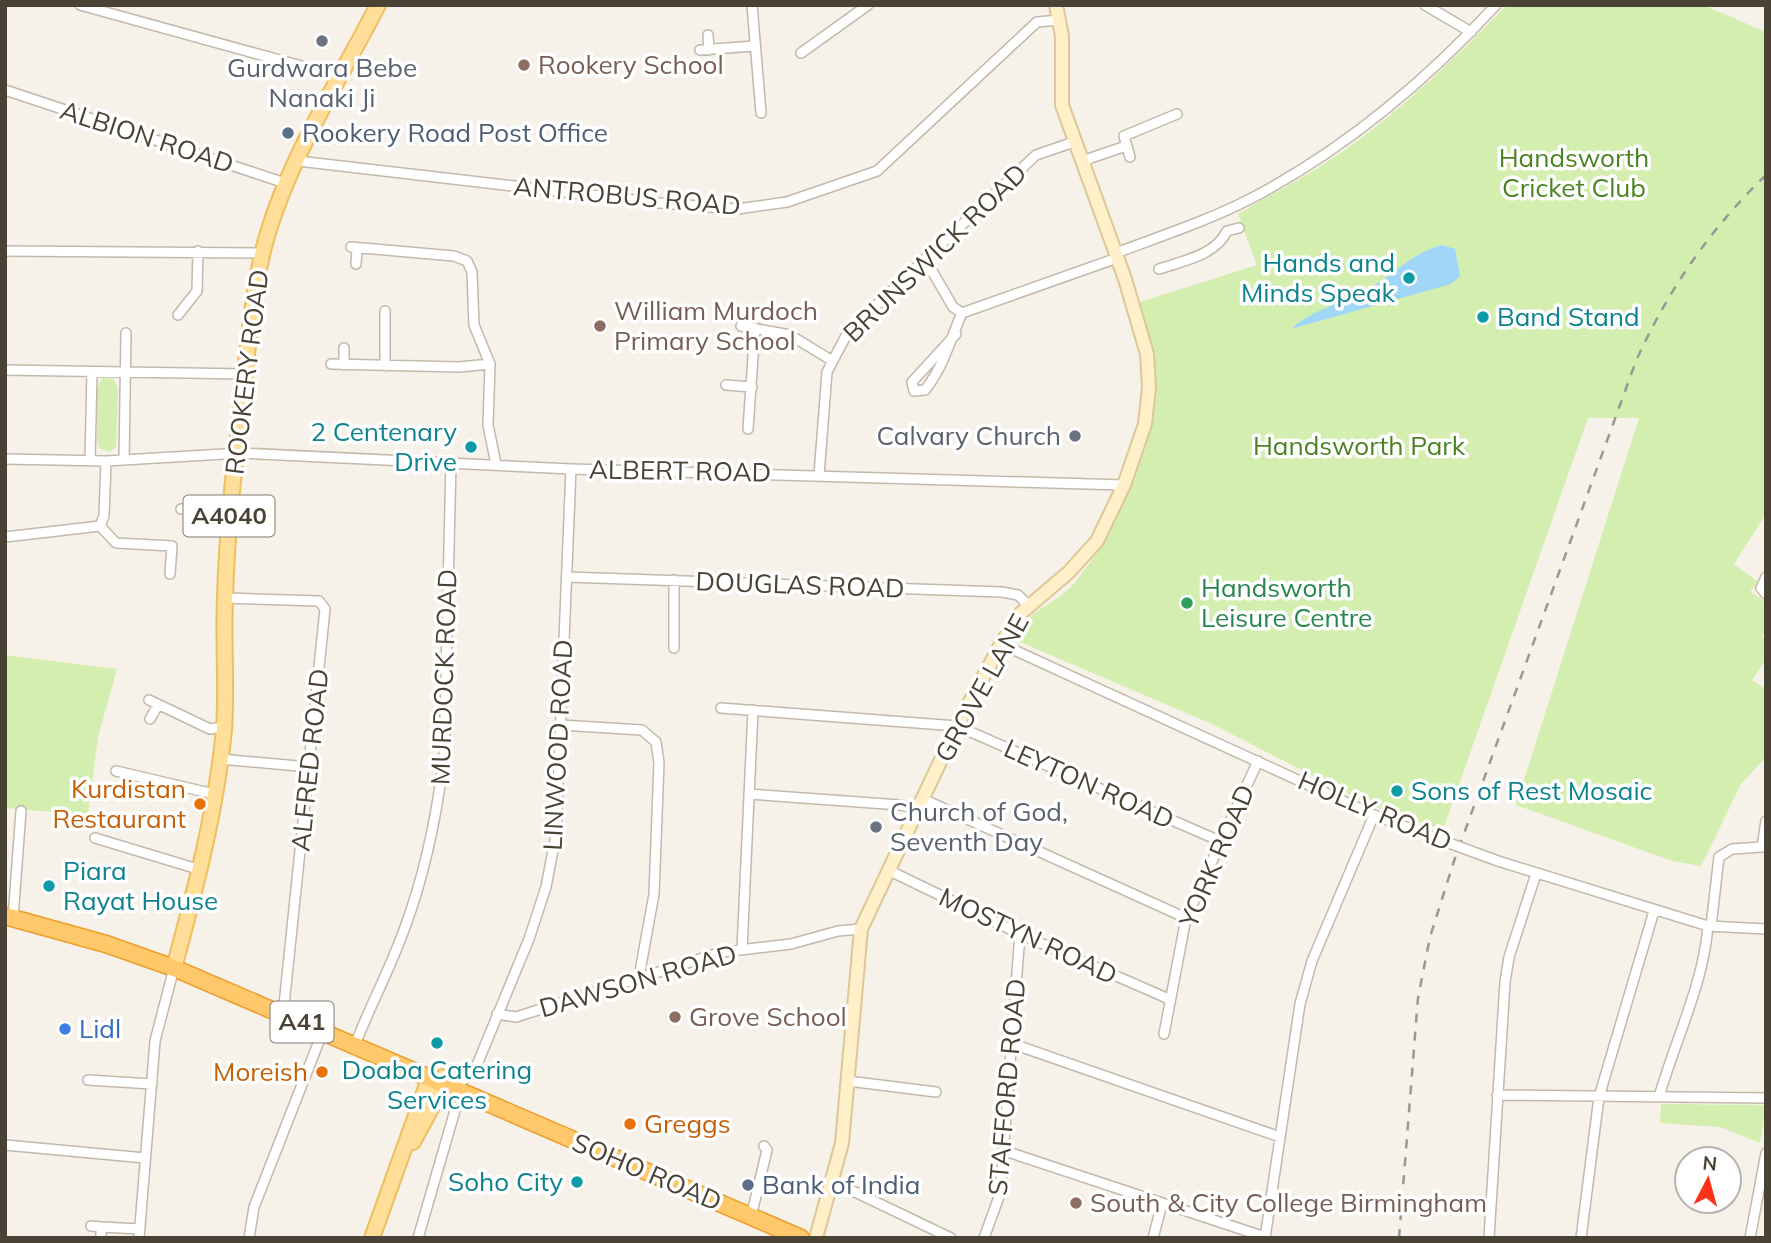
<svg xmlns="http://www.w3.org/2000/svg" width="1771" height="1243" viewBox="0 0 1771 1243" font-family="Mulish,sans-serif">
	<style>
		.green { fill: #d3eeae }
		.water { fill: #a0d7f8 }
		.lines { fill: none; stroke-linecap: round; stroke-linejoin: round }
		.street-casing { stroke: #c3b9aa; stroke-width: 12 }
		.secondary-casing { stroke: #ddc796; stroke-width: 16 }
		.primary-casing { stroke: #f0be5d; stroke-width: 18 }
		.highway-casing { stroke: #ed9e2c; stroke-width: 19 }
		.street { stroke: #fff; stroke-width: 9 }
		.secondary { stroke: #fff0ca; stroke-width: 12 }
		.primary { stroke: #ffde99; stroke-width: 14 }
		.highway { stroke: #ffc86b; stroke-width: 16 }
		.rail { stroke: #989898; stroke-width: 2.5; stroke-dasharray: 9 9; stroke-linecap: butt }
		.street-bridge-casing { stroke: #c3b9aa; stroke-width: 12; stroke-linecap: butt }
		.street-bridge { stroke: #fff; stroke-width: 9 }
		.worship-dot { fill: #6b7280; stroke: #fff; stroke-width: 2.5 }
		.education-dot { fill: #8d6e63; stroke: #fff; stroke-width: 2.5 }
		.service-dot { fill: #5c6f8a; stroke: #fff; stroke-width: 2.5 }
		.culture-dot { fill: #0f9aa8; stroke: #fff; stroke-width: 2.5 }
		.leisure-dot { fill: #2e9e5b; stroke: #fff; stroke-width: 2.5 }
		.food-dot { fill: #e8710a; stroke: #fff; stroke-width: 2.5 }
		.shop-dot { fill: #3f7fe0; stroke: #fff; stroke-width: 2.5 }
		.labels { text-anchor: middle; stroke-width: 7; stroke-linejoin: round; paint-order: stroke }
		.shield { fill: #fff; stroke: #817b72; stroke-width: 2 }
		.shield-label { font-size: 24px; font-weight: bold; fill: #4b4236 }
		.education-label { font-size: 26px; fill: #785e54; stroke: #fff; text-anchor: start }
		.worship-label { font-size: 26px; fill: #5b616d; stroke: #fff }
		.service-label { font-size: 26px; fill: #4e5e75; stroke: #fff; text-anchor: start }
		.street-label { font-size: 26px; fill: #4b4236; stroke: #fff }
		.park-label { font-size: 26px; fill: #4b8322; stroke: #fff }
		.culture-label { font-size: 26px; fill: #0d838f; stroke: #fff; text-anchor: end }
		.leisure-label { font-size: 26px; fill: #27864d; stroke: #fff; text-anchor: start }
		.food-label { font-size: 26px; fill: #c56008; stroke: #fff; text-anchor: end }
		.shop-label { font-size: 26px; fill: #366cbe; stroke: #fff; text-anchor: start }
	</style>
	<rect width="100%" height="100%" fill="#f6f1e9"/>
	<path class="green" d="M 1507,5 L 1703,5 L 1766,32 L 1766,514 L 1734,564 L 1758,582 L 1750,592 L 1766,602 L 1766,630 L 1762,636 L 1766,638 L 1766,659 L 1752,680 L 1766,689 L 1766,757 L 1741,784 L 1701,866 L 1672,861 L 1516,805 L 1639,418 L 1588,418 L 1443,830 L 1370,805 L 1212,724 L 1020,642 C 1016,618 1049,606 1064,593 C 1072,587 1079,577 1085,569 C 1099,552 1108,532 1117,513 C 1158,436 1165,387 1140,302 L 1257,265 L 1238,214 C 1270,195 1304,178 1335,157 C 1397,115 1454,59 1507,5 Z
		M 102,378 L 114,379 L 118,389 L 116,447 L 109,452 L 99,448 L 97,441 L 97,389 Z
		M 5,655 L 117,669 L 98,737 L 88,815 L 5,808 Z
		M 1661,1104 L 1766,1105 L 1760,1143 L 1720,1127 L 1660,1123 Z"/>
	<path class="water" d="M 1442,245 L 1455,249 L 1460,276 L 1451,284 L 1291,329 C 1314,308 1347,302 1373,286 C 1399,271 1412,253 1442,245 Z"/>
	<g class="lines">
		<defs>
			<path id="street" d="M 80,5 L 341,77
				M 752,5 L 761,113
				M 1425,5 L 1471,32
				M 708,35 L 709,50
				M 700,50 L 754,46
				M 801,53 L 868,5
				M 5,90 L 288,184
				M 1130,157 L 1124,136 L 1177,114
				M 298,161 L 660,203 L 737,209 L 787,202 L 877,171 L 1037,22 L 1060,20
				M 1082,161 L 1126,146
				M 351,247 L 454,256 L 467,261 L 472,272 L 474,325 L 490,364 L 488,425 L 496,464
				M 5,251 L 263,253
				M 1116,253 C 1161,236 1207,221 1250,199 C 1344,150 1424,83 1496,5
				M 925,259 L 953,307 L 962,313
				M 356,264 L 357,248
				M 1159,269 C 1183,261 1216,255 1227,231 L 1239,228
				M 385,311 L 385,366
				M 962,313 L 1117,258
				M 178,315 L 197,291 L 198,251
				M 741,326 L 790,335 L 831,360
				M 956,334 L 912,382 L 914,391 L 925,390 C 944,366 950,340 962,313
				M 331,364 L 459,367 L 490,364
				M 344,365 L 344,348
				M 5,370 L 245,374
				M 726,385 L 752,387
				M 748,429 L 755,328
				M 5,459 L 106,461 L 241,453 L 571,469 L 1124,485
				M 124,460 L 126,333
				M 90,461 L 92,372
				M 819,475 L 827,372 L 848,332 L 1036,155 L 1074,142
				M 181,509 L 230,512
				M 100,526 L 116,543 L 172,546 L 170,574
				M 5,537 L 100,526 L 104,516 L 106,461
				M 567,577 L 1002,592 L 1018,595 L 1029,606
				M 1766,577 L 1761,588 L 1766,594
				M 225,598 L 319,601 L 325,609 L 283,1015
				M 1001,644 L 1374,815 L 1438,839
				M 674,648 L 674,580
				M 149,700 L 210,729 L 224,727
				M 721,708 L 957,726 L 1222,842
				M 150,719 L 158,705
				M 561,725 L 642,730 L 656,742 L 659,763 L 654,894 L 639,977
				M 220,759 L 309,767
				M 116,771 L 214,794
				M 749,794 L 900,805 L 918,809
				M 923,799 L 1186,918
				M 95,838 L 201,870
				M 1498,861 L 1708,926 L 1766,929
				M 888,870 L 1020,934 L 1169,999
				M 13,918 L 21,811
				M 1711,926 L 1719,857 L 1732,849 L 1762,847 L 1766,821
				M 742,949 L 753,710
				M 497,1014 L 516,1017 L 722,952 L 791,944 L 838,931 L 861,929
				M 1164,1034 L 1186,918 L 1258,761
				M 1013,1044 L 1280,1137
				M 355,1045 C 370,1006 390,969 404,930 C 425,874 437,815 444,756 L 451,463
				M 88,1080 L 152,1084
				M 848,1081 L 936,1092
				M 459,1083 L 474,1072 L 529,939 L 546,887 L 556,835 L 571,469
				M 1497,1095 L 1766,1098
				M 1659,1097 C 1675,1040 1703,986 1708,926
				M 5,1145 L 145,1158
				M 1005,1151 L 1265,1237
				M 832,1181 L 951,1238
				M 751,1217 L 767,1150 L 764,1146
				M 91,1226 L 101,1227
				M 101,1238 L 101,1227 L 140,1229
				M 139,1238 L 155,1041 L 174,968
				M 249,1238 L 254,1207 L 323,1031
				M 418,1238 L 456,1107
				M 984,1238 L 1000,1194 L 1020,934
				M 1153,1238 L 1162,1204
				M 1265,1238 L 1300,1004 L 1312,961 L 1374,815
				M 1489,1238 L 1505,982 L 1509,957 L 1536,874
				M 1581,1238 L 1599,1097 L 1654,911
				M 1750,1238 L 1766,1153"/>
			<path id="secondary" d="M 816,1238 L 842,1143 L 861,929 L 957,726 L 1001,644 L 1021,613 L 1069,572 L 1097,541 L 1124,485 L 1145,424 L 1149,387 L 1147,354 L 1125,279 L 1062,105 L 1062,36 L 1056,5"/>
			<path id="primary" d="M 174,968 C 195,890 216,812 224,730 C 227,686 223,641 225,597 C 227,528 235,460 243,391 C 248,346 252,300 262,255 C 283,167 337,85 378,5
				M 413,1142 L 433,1105 L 443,1077
				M 372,1238 L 430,1076"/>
			<path id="highway" d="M 5,916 L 106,944 L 174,968 L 801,1238"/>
		</defs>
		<use href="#street" class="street-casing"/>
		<use href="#secondary" class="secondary-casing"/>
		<use href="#primary" class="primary-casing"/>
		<use href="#highway" class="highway-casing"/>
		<use href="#street" class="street"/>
		<use href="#secondary" class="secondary"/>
		<use href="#primary" class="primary"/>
		<use href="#highway" class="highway"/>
		<path class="rail" d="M 1399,1238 L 1418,998 L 1430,937 L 1454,861 L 1636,361 C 1668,290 1710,229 1766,175"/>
		<defs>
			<path id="street-bridge" d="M 1438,839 L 1498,861"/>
		</defs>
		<use href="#street-bridge" class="street-bridge-casing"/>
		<use href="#street-bridge" class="street-bridge"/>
	</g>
	<g class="worship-dot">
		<circle cx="322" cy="41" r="7"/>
		<circle cx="1075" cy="436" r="7"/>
		<circle cx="876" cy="827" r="7"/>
	</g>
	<g class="education-dot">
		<circle cx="524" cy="65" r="7"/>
		<circle cx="600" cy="326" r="7"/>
		<circle cx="675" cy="1017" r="7"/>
		<circle cx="1076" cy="1203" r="7"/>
	</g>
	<g class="service-dot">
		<circle cx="288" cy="133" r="7"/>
		<circle cx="748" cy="1185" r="7"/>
	</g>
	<g class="culture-dot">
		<circle cx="1409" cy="278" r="7"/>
		<circle cx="1483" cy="317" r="7"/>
		<circle cx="471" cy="447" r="7"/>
		<circle cx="1397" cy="791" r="7"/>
		<circle cx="49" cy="886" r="7"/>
		<circle cx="437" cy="1043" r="7"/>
		<circle cx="577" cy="1182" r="7"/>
	</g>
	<circle class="leisure-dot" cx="1187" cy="603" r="7"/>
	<g class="food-dot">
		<circle cx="200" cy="804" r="7"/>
		<circle cx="322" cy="1072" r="7"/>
		<circle cx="630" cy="1124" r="7"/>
	</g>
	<circle class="shop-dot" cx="65" cy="1029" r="7"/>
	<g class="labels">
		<g class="shield">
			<rect x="183.5" y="495.5" width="91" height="41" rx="5"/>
			<rect x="270.5" y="1001.5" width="63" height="41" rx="5"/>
		</g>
		<g class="shield-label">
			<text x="229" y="524">A4040</text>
			<text x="302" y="1030">A41</text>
		</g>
		<g class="education-label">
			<text x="538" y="74">Rookery School</text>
			<text x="614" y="320">William Murdoch<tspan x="614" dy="30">Primary School</tspan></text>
			<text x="689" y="1026">Grove School</text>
			<text x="1090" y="1212">South &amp; City College Birmingham</text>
		</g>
		<g class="worship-label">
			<text x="322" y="77">Gurdwara Bebe<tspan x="322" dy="30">Nanaki Ji</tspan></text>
			<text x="1061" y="445" text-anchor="end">Calvary Church</text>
			<text x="890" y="821" text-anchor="start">Church of God,<tspan x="890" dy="30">Seventh Day</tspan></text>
		</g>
		<g class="service-label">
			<text x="302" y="142">Rookery Road Post Office</text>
			<text x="762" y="1194">Bank of India</text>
		</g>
		<g class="street-label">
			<text transform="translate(147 137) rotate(18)" y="9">ALBION ROAD</text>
			<text transform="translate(627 196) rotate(5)" y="9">ANTROBUS ROAD</text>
			<text transform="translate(935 253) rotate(-44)" y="9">BRUNSWICK ROAD</text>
			<text transform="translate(247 372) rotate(-83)" y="9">ROOKERY ROAD</text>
			<text transform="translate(680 471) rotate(1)" y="9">ALBERT ROAD</text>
			<text transform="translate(800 585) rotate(2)" y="9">DOUGLAS ROAD</text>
			<text transform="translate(444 677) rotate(-88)" y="9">MURDOCK ROAD</text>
			<text transform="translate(982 688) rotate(-61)" y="9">GROVE LANE</text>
			<text transform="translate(558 745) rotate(-87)" y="9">LINWOOD ROAD</text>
			<text transform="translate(310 760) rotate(-84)" y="9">ALFRED ROAD</text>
			<text transform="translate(1089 784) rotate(24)" y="9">LEYTON ROAD</text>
			<text transform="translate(1375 811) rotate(23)" y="9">HOLLY ROAD</text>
			<text transform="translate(1217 856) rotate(-67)" y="9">YORK ROAD</text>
			<text transform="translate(1028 936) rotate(25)" y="9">MOSTYN ROAD</text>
			<text transform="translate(638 981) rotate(-16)" y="9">DAWSON ROAD</text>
			<text transform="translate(1007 1087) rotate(-85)" y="9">STAFFORD ROAD</text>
			<text transform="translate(647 1172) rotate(23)" y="9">SOHO ROAD</text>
		</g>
		<g class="park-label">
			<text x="1574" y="167">Handsworth<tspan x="1574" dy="30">Cricket Club</tspan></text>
			<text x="1359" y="455">Handsworth Park</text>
		</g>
		<g class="culture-label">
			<text x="1395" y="272">Hands and<tspan x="1395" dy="30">Minds Speak</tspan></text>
			<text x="1497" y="326" text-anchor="start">Band Stand</text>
			<text x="457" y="441">2 Centenary<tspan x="457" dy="30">Drive</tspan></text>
			<text x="1411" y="800" text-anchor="start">Sons of Rest Mosaic</text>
			<text x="63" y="880" text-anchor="start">Piara<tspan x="63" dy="30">Rayat House</tspan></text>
			<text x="437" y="1079" text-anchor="middle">Doaba Catering<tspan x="437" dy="30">Services</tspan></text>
			<text x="563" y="1191">Soho City</text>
		</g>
		<g class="leisure-label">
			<text x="1201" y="597">Handsworth<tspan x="1201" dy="30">Leisure Centre</tspan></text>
		</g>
		<g class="food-label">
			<text x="186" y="798">Kurdistan<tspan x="186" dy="30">Restaurant</tspan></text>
			<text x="308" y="1081">Moreish</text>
			<text x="644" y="1133" text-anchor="start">Greggs</text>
		</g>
		<g class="shop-label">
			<text x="79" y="1038">Lidl</text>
		</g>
	</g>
	<rect width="1771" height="1243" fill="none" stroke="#4b4236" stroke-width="14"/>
	<g transform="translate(1708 1180) rotate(6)"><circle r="33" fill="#ffffff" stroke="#b7b3af" stroke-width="2"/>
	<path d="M0-5L12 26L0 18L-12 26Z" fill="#ff3117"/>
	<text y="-10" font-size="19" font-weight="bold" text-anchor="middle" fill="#4b4236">N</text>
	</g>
</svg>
